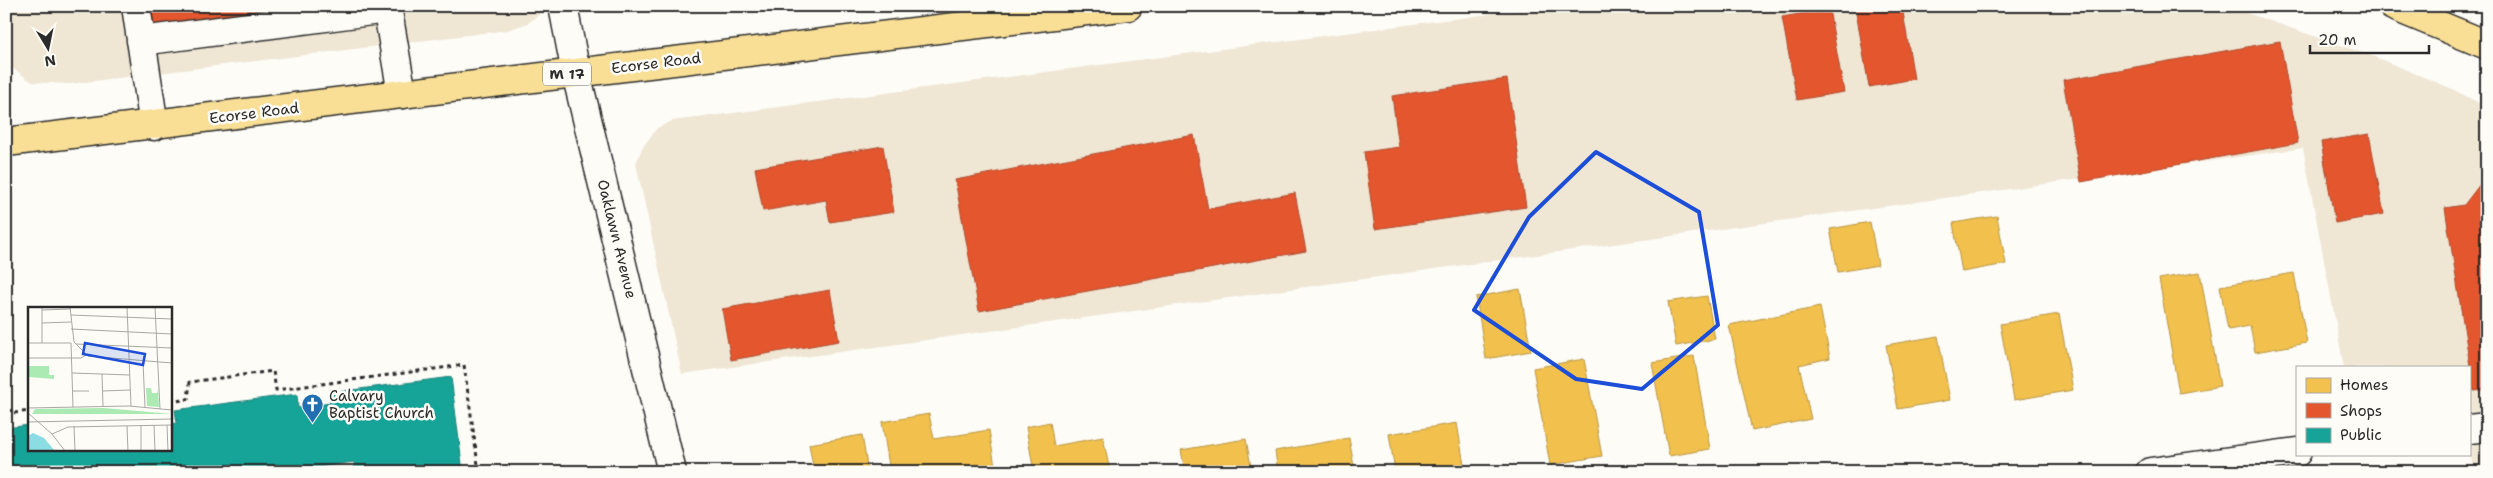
<svg xmlns="http://www.w3.org/2000/svg" width="2493" height="478" viewBox="0 0 2493 478" font-family="'Shantell Sans',sans-serif">
	<style>
		.built { fill: #efe6d4 }
		.homes { fill: #f2c14e; stroke: #b69444 }
		.shops { fill: #e4572e; stroke: #ac4a2d }
		.public { fill: #17a398; stroke: #1d7f77 }
		.lines { fill: none; stroke-linecap: round; stroke-linejoin: round }
		.minor-casing { stroke: #2b2b2b; stroke-width: 31 }
		.major-casing { stroke: #2b2b2b; stroke-width: 31 }
		.path { stroke: #2b2b2b; stroke-width: 3; stroke-dasharray: 4 4; stroke-linecap: butt }
		.minor { stroke: #fdfcf7; stroke-width: 28 }
		.major { stroke: #f9df96; stroke-width: 28 }
		.marked { fill: none; stroke: #1d4ed8; stroke-width: 4; stroke-linejoin: round }
		.labels { text-anchor: middle; stroke-width: 5; stroke-linejoin: round; paint-order: stroke }
		.shield { fill: #fdfcf7; stroke: #6a6a68; stroke-width: 1 }
		.shield-label { font-size: 14px; font-weight: bold; fill: #2b2b2b }
		.street-label { font-size: 15px; fill: #2b2b2b; stroke: #fdfcf7 }
		.poi-label { font-size: 15px; fill: #2b2b2b; stroke: #fdfcf7; text-anchor: start }
		.inset-road { fill: none; stroke: #a9a8a5; stroke-width: 1 }
		.view { fill: #1d4ed8; fill-opacity: 0.15; stroke: #1d4ed8; stroke-width: 2.5 }
		.inset-edge { fill: none; stroke: #2b2b2b; stroke-width: 2.5 }
	</style>
	<rect width="100%" height="100%" fill="#fdfcf7"/>
	<filter id="ink" filterUnits="userSpaceOnUse"><feTurbulence type="fractalNoise" baseFrequency=".02" numOctaves="2"/><feDisplacementMap in="SourceGraphic" scale="10" xChannelSelector="R" yChannelSelector="G"/><feConvolveMatrix kernelMatrix="1 2 1 2 8 2 1 2 1" color-interpolation-filters="sRGB"/></filter>
	<g filter="url(#ink)">
		<path class="built" d="M 6,6 L 543,6 L 540,14 L 528,23 L 508,30 L 69,84 L 32,82 L 11,67 L 6,58 Z
			M 1552,6 L 2217,6 L 2241,11 L 2375,57 L 2450,88 L 2487,107 L 2487,472 L 2474,472 L 2469,447 L 2469,367 L 2344,367 L 2303,148 L 682,374 L 636,164 L 642,148 L 657,128 L 672,121 Z"/>
		<path class="homes" d="M 1997,216 L 2006,264 L 1962,272 L 1953,223 Z
			M 1870,222 L 1878,265 L 1838,272 L 1830,229 Z
			M 2200,272 L 2220,386 L 2179,393 L 2159,279 Z
			M 2294,273 L 2307,343 L 2255,352 L 2250,326 L 2228,330 L 2220,286 Z
			M 1520,289 L 1531,351 L 1486,359 L 1476,297 Z
			M 1707,296 L 1715,339 L 1676,346 L 1668,302 Z
			M 1820,307 L 1830,358 L 1799,365 L 1811,419 L 1752,431 L 1729,325 Z
			M 2059,314 L 2073,390 L 2014,400 L 2000,324 Z
			M 1938,336 L 1950,400 L 1898,409 L 1886,345 Z
			M 1694,356 L 1710,449 L 1669,456 L 1652,363 Z
			M 1584,359 L 1602,456 L 1550,465 L 1533,368 Z
			M 929,414 L 934,439 L 989,430 L 996,472 L 890,472 L 882,422 Z
			M 1050,422 L 1054,446 L 1103,437 L 1110,472 L 1060,472 L 1059,468 L 1034,472 L 1026,427 Z
			M 1457,423 L 1464,465 L 1421,472 L 1395,472 L 1389,434 Z
			M 862,435 L 868,472 L 814,472 L 809,444 Z
			M 1349,438 L 1355,472 L 1278,472 L 1275,451 Z
			M 1246,439 L 1252,472 L 1185,472 L 1181,450 Z"/>
		<path class="shops" d="M 148,6 L 322,6 L 151,35 Z
			M 1855,6 L 1902,6 L 1914,79 L 1869,87 Z
			M 1829,9 L 1844,92 L 1797,100 L 1782,17 Z
			M 2280,41 L 2298,143 L 2081,182 L 2063,80 Z
			M 1507,79 L 1526,207 L 1375,229 L 1364,152 L 1399,147 L 1392,96 Z
			M 2369,134 L 2384,214 L 2335,223 L 2321,142 Z
			M 1194,135 L 1208,209 L 1295,193 L 1306,251 L 979,311 L 955,180 Z
			M 883,146 L 894,212 L 830,222 L 826,200 L 763,211 L 755,168 Z
			M 2487,175 L 2487,389 L 2474,391 L 2445,208 L 2464,205 Z
			M 830,290 L 839,341 L 731,360 L 722,309 Z"/>
		<path class="public" d="M 451,377 L 463,472 L 355,472 L 354,462 L 311,468 L 311,472 L 6,472 L 6,428 L 29,425 L 29,449 L 170,449 L 170,424 L 177,423 L 175,410 L 297,394 L 298,408 L 330,403 L 329,393 Z"/>
		<g class="lines">
			<defs>
				<path id="minor" d="M 136,6 L 154,126
					M 387,6 L 402,94
					M 563,6 L 576,73 L 672,472
					M 141,41 L 387,9
					M 2469,429 L 2487,427
					M 2150,472 L 2297,452"/>
				<path id="major" d="M 2393,6 L 2487,45
					M 6,142 L 1128,6"/>
			</defs>
			<use href="#minor" class="minor-casing"/>
			<use href="#major" class="major-casing"/>
			<path class="path" d="M 170,402 L 188,399 L 190,382 L 273,371 L 276,390 L 464,365 L 479,472
				M 6,414 L 29,411"/>
			<use href="#minor" class="minor"/>
			<use href="#major" class="major"/>
		</g>
	</g>
	<path class="marked" d="M 1596,152 L 1699,212 L 1718,325 L 1642,389 L 1576,379 L 1474,310 L 1529,217 Z"/>
	<defs>
		<symbol id="church-pin" viewBox="-11 -11 22 30"><path d="M0 17L-7.5 6A9.5 9.5 0 1 1 7.5 6Z" fill="#1f6fb2" stroke="#fdfcf7"/><path d="M-1.2-6h2.4v3.5h3.3v2.4h-3.3V6h-2.4V-.1h-3.3v-2.4h3.3Z" fill="#fff"/></symbol>
	</defs>
	<g fill-rule="evenodd">
		<use href="#church-pin" x="300" y="392" width="25" height="34"/>
	</g>
	<g class="labels">
		<rect class="shield" x="543" y="62.5" width="48" height="23" rx="4"/>
		<g class="shield-label">
			<text x="567" y="79">M 17</text>
		</g>
		<g class="street-label">
			<text transform="translate(656 63) rotate(-7)" y="5">Ecorse Road</text>
			<text transform="translate(254 113) rotate(-7)" y="5">Ecorse Road</text>
			<text transform="translate(617 239) rotate(76)" y="5">Oaklawn Avenue</text>
		</g>
		<g class="poi-label">
			<text x="329" y="401">Calvary<tspan x="329" dy="17">Baptist Church</tspan></text>
		</g>
	</g>
	<g transform="translate(28 307)">
		<rect width="144" height="144" fill="#fdfcf7"/>
		<path d="M 0,59 L 21,59 L 21,68 L 26,68 L 26,72 L 0,70 ZM 118,81 L 123,81 L 124,86 L 129,86 L 130,82 L 131,100 L 119,99 ZM 76,101 L 144,107 L 4,107 L 7,102 Z" fill="#abebb3"/>
		<path d="M 5,126 L 16,131 L 27,144 L 0,144 L 0,129 Z" fill="#8cdde3"/>
		<path class="inset-road" d="M 14,0 L 14,36M 42,0 L 46,35 L 60,49 L 144,56M 99,0 L 103,99M 127,0 L 132,102M 14,3 L 42,2M 43,8 L 144,12M 14,16 L 43,15M 43,22 L 144,27M 0,36 L 43,36M 43,36 L 45,100M 48,37 L 144,41M 0,51 L 53,51 L 58,48M 115,55 L 117,100M 44,66 L 102,68M 74,67 L 75,99M 45,84 L 61,84M 74,84 L 102,83M 0,101 L 101,99 L 144,103M 0,106 L 24,127 L 37,144M 0,115 L 144,112M 126,118 L 127,144M 139,118 L 140,144M 46,119 L 47,144M 99,119 L 100,144M 113,119 L 113,144M 24,127 L 40,120 L 144,118"/>
		<path class="view" d="M 57,36 L 117,47 L 115,58 L 55,47 Z"/>
		<rect width="144" height="144" class="inset-edge"/>
	</g>
	<rect width="2493" height="478" fill="none" stroke="#fdfcf7" stroke-width="25"/>
	<rect x="12" y="12" width="2468" height="453" fill="none" stroke="#2b2b2b" stroke-width="2" filter="url(#ink)"/>
	<rect x="2296" y="366" width="175" height="90" fill="#fdfcf7" stroke="#a9a8a5"/>
	<rect x="2306" y="378" width="25" height="15" fill="#f2c14e" stroke="#a9a8a5"/>
	<text x="2340" y="390" font-size="15" fill="#2b2b2b">Homes</text>
	<rect x="2306" y="403" width="25" height="15" fill="#e4572e" stroke="#a9a8a5"/>
	<text x="2340" y="416" font-size="15" fill="#2b2b2b">Shops</text>
	<rect x="2306" y="428" width="25" height="15" fill="#17a398" stroke="#a9a8a5"/>
	<text x="2340" y="440" font-size="15" fill="#2b2b2b">Public</text>
	<g transform="translate(48 48) rotate(170)" stroke="#fdfcf7" stroke-width="4" paint-order="stroke">
	<path d="M0-4L9 19L0 12L-9 19Z" fill="#2b2b2b"/>
	<text y="-8" font-size="14" font-weight="bold" text-anchor="middle" fill="#2b2b2b">N</text>
	</g>
	<path d="M2310 45v8h119v-8" fill="none" stroke="#2b2b2b" stroke-width="2.5"/>
	<text x="2318" y="45" font-size="15" fill="#2b2b2b" stroke="#fdfcf7" stroke-width="4" paint-order="stroke">20 m</text>
</svg>
